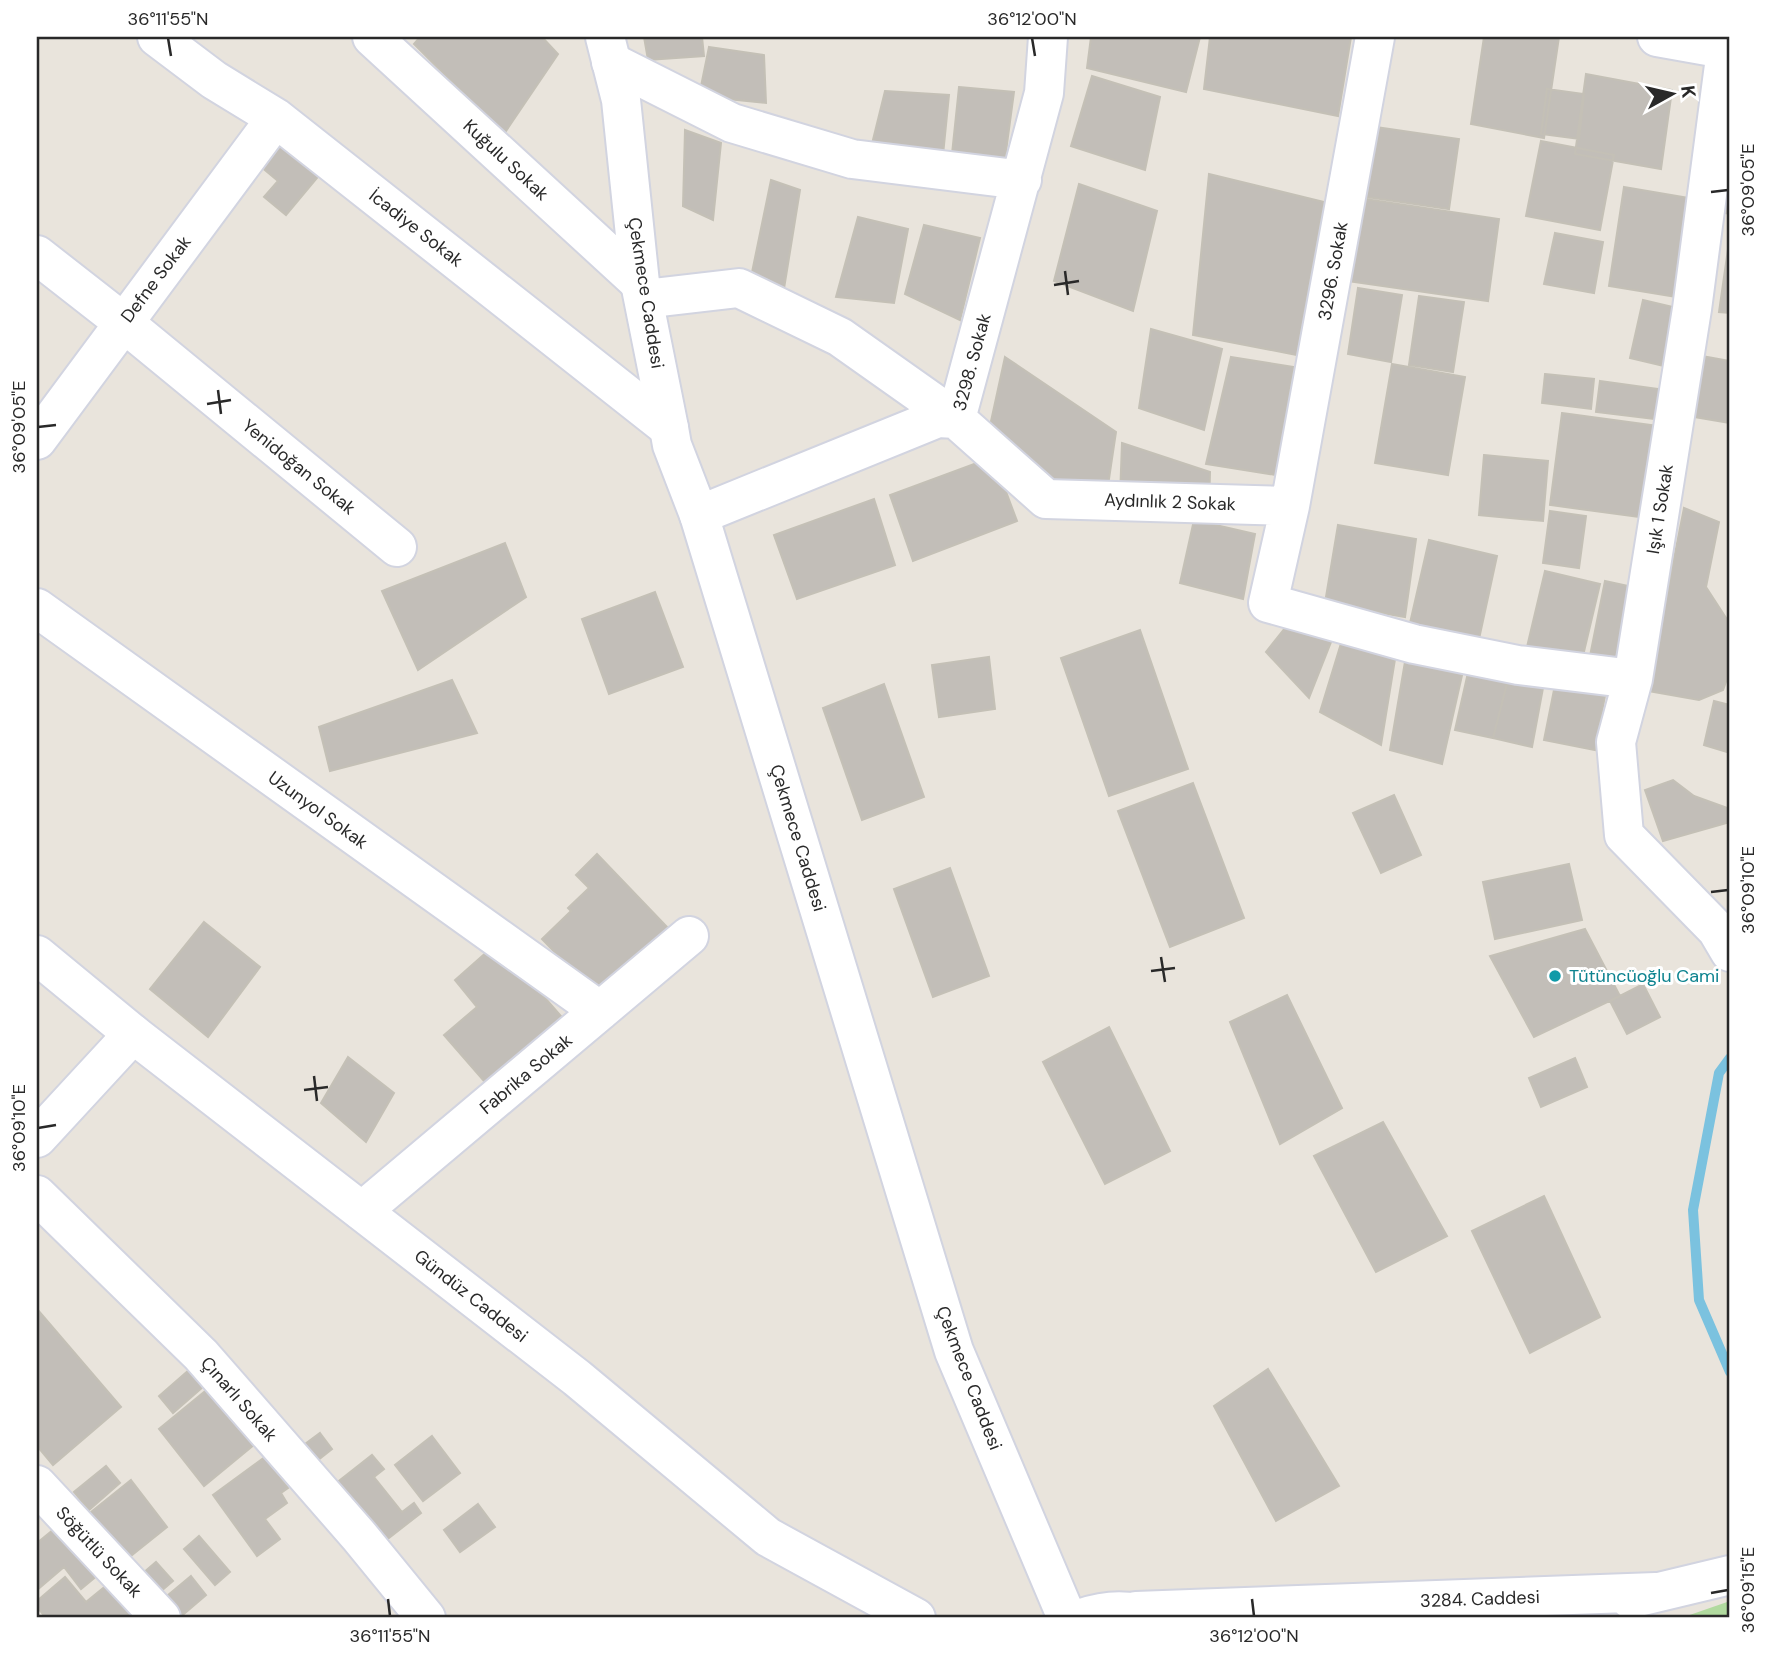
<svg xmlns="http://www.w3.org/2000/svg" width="1767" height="1655" viewBox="0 0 1767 1655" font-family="'DM Sans',sans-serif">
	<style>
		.green { fill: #b1da9f }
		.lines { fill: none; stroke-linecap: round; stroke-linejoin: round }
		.stream { stroke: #7bc2df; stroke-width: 10 }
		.building { fill: #c2beb8; stroke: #c4c0b6; stroke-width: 2 }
		.minor-casing { stroke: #d2d4e0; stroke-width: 42 }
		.secondary-casing { stroke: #d2d4e0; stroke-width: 42 }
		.minor { stroke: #fff; stroke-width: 38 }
		.secondary { stroke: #fff; stroke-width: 38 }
		.ticks { fill: none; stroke: #292929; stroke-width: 2.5 }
		.culture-dot { fill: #0f9aa8; stroke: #fff; stroke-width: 2.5 }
		.labels { text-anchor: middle; stroke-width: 6; stroke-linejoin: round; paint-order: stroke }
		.street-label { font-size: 18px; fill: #292929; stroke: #fff }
		.culture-label { font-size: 18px; fill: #0d838f; stroke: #fff; text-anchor: start }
		.neatline { fill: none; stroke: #292929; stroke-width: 2.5 }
		.ticks-label { font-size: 18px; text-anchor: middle; fill: #292929 }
	</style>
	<rect width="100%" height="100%" fill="#e9e4dc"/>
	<path class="green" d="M 1730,1601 L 1730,1618 L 1681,1618 Z"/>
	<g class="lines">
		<path class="stream" d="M 1730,1058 L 1719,1073 L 1693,1210 L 1699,1300 L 1730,1372"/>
	</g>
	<path class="building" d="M 420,37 L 542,37 L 558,54 L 504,134 L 414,44 Z
		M 644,37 L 702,37 L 704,56 L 648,60 Z
		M 1091,37 L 1200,37 L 1186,92 L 1087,68 Z
		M 1210,37 L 1351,37 L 1338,116 L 1204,89 Z
		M 1484,37 L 1559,37 L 1544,138 L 1471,124 Z
		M 709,47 L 764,55 L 766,103 L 699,96 Z
		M 1586,74 L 1672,90 L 1661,169 L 1575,154 Z
		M 1092,76 L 1160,97 L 1145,170 L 1071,146 Z
		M 959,87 L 1014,92 L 1005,159 L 952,154 Z
		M 1547,89 L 1584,94 L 1579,139 L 1541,134 Z
		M 885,91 L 949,95 L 942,165 L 870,152 Z
		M 1369,126 L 1459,139 L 1449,209 L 1359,196 Z
		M 280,128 L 326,167 L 286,215 L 264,197 L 278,181 L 253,160 Z
		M 685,130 L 721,143 L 713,220 L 683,206 Z
		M 1541,141 L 1614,155 L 1600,230 L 1526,216 Z
		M 1730,163 L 1730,214 L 1715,211 Z
		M 1209,174 L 1324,202 L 1297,355 L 1193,335 Z
		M 771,180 L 800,190 L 782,301 L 750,282 Z
		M 1079,184 L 1157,211 L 1133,311 L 1054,281 Z
		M 1624,187 L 1701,200 L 1689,299 L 1609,286 Z
		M 1352,197 L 1499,219 L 1488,301 L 1340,280 Z
		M 858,217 L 908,229 L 894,303 L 836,297 Z
		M 924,225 L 980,238 L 960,320 L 905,294 Z
		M 1555,233 L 1603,242 L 1594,293 L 1544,284 Z
		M 1730,235 L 1730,313 L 1719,312 Z
		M 1358,288 L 1402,295 L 1391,362 L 1348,354 Z
		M 1419,296 L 1464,302 L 1453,372 L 1409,365 Z
		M 1643,300 L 1677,308 L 1664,366 L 1630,358 Z
		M 1151,329 L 1222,349 L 1204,430 L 1139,408 Z
		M 1691,354 L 1730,361 L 1730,423 L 1682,415 Z
		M 1005,357 L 1116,432 L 1103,519 L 988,435 Z
		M 1231,357 L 1294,367 L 1276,475 L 1206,464 Z
		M 1392,364 L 1465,377 L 1448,475 L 1375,463 Z
		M 1545,374 L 1594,379 L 1591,409 L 1542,403 Z
		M 1600,381 L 1666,390 L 1662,420 L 1596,412 Z
		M 1562,413 L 1659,426 L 1646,518 L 1550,505 Z
		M 1122,443 L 1210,472 L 1209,511 L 1120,497 Z
		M 1484,455 L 1548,461 L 1543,521 L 1479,515 Z
		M 993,457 L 1017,521 L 913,561 L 890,495 Z
		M 874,499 L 895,565 L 797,599 L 774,535 Z
		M 1684,508 L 1719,522 L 1706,587 L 1730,624 L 1727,679 L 1723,690 L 1699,700 L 1648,691 Z
		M 1550,511 L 1586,516 L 1579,568 L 1543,563 Z
		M 1194,520 L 1255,534 L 1243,599 L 1180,583 Z
		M 1338,525 L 1416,539 L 1405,617 L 1325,603 Z
		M 1429,540 L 1497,556 L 1479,639 L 1410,623 Z
		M 505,543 L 526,597 L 418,670 L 382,591 Z
		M 1545,571 L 1600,584 L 1582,660 L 1527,647 Z
		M 1605,581 L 1642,589 L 1627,668 L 1589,661 Z
		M 655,592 L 683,667 L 609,694 L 582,619 Z
		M 1293,618 L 1333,637 L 1309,698 L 1266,652 Z
		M 1140,630 L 1188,769 L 1109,796 L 1061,658 Z
		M 1343,637 L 1397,647 L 1381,745 L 1320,712 Z
		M 1407,650 L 1465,662 L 1442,764 L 1390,750 Z
		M 1472,655 L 1512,664 L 1493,738 L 1455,730 Z
		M 989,657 L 995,709 L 939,717 L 932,665 Z
		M 1512,664 L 1546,672 L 1532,747 L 1493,738 Z
		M 1558,670 L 1608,679 L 1595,750 L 1544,740 Z
		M 452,680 L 477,733 L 330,771 L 319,727 Z
		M 884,684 L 924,797 L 862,820 L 823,708 Z
		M 1714,701 L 1730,705 L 1730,753 L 1704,745 Z
		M 1673,780 L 1694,796 L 1730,809 L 1730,822 L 1663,841 L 1645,790 Z
		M 1193,783 L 1244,918 L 1170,947 L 1118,811 Z
		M 1394,795 L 1421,855 L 1381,873 L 1353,813 Z
		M 597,854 L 668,928 L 598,997 L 542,939 L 571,911 L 568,908 L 589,888 L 576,875 Z
		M 1569,864 L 1582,920 L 1495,939 L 1483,882 Z
		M 950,868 L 989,976 L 933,997 L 894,889 Z
		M 204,922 L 260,967 L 208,1037 L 150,989 Z
		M 1585,929 L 1620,996 L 1534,1037 L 1490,956 Z
		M 497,943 L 574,1031 L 498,1097 L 444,1035 L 477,1007 L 455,980 Z
		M 1643,984 L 1660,1017 L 1627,1034 L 1610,1001 Z
		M 1287,995 L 1342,1108 L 1280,1144 L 1230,1022 Z
		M 1109,1027 L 1170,1151 L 1105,1184 L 1043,1062 Z
		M 348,1057 L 394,1093 L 366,1142 L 321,1103 Z
		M 1575,1058 L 1587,1087 L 1541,1107 L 1529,1078 Z
		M 1383,1122 L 1447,1236 L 1376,1272 L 1314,1156 Z
		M 1544,1196 L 1600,1317 L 1530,1353 L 1472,1231 Z
		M 37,1309 L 121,1407 L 53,1465 L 37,1446 Z
		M 1268,1369 L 1339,1486 L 1276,1521 L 1214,1406 Z
		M 189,1370 L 203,1387 L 173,1413 L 159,1396 Z
		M 209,1388 L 255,1444 L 204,1486 L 159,1429 Z
		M 320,1433 L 332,1449 L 313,1464 L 301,1447 Z
		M 432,1436 L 460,1473 L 423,1501 L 395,1465 Z
		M 372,1455 L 384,1469 L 374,1477 L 402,1512 L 414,1503 L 421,1513 L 376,1548 L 330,1488 Z
		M 265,1457 L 288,1488 L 281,1493 L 287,1503 L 265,1519 L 280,1539 L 257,1556 L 213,1495 Z
		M 106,1466 L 120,1483 L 89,1510 L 74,1492 Z
		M 131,1480 L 167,1527 L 122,1563 L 85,1517 Z
		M 478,1504 L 495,1527 L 460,1552 L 444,1530 Z
		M 59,1525 L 99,1574 L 81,1589 L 64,1567 L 37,1590 L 37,1543 Z
		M 199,1536 L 230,1572 L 215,1585 L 184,1549 Z
		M 156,1562 L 173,1581 L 153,1598 L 136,1579 Z
		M 191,1576 L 206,1595 L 179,1618 L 162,1600 Z
		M 65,1577 L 86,1602 L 107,1585 L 131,1613 L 124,1618 L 46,1618 L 37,1607 L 37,1601 Z"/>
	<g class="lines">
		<defs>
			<path id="minor" d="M 157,37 L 214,80 L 276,118 L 669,428
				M 372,37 L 640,283
				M 1657,37 L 1730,50
				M 1726,50 L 1692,309 L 1633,679 L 1616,742 L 1624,835 L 1717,930 L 1730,952
				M 611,62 L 732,123 L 852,159 L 1022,180
				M 37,255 L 124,323 L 397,547
				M 644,299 L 739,288 L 840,337 L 956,419 L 1046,499 L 1290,506 L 1268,603 L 1414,644 L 1518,665 L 1633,679
				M 37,440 L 276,118
				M 1290,506 L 1375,37
				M 699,515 L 938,418 L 956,419 L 1044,93 L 1048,37
				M 37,608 L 600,1011
				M 37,1138 L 133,1034
				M 37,1195 L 201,1355 L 359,1536 L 426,1618
				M 362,1211 L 689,936
				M 37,1485 L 161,1618"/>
			<path id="secondary" d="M 605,37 L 621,100 L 640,283 L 669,428 L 672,445 L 699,515 L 954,1351 L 1067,1618
				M 37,955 L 133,1034 L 577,1378 L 768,1537 L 916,1618
				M 1630,1599 L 1730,1575
				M 1136,1611 L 1656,1592
				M 1082,1618 C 1108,1609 1130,1609 1156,1618"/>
		</defs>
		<use href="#minor" class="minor-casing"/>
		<use href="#secondary" class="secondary-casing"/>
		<use href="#minor" class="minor"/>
		<use href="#secondary" class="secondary"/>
	</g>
	<path class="ticks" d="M 168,38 L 171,56M 1032,38 L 1035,56M 1711,192 L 1728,190M 1065,271 L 1068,295M 1054,285 L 1079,281M 218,390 L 221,414M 207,404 L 231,400M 38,427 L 56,425M 1711,892 L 1728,890M 1161,957 L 1165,982M 1151,971 L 1175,968M 314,1076 L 317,1101M 304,1090 L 328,1087M 38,1128 L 56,1125M 1711,1593 L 1728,1590M 388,1599 L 390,1616M 1252,1599 L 1254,1616"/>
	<circle class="culture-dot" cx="1555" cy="976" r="7"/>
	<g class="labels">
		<g class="street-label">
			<text transform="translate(506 160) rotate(43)" y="6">Kuğulu Sokak</text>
			<text transform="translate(416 228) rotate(38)" y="6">İcadiye Sokak</text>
			<text transform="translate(1333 271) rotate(-80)" y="6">3296. Sokak</text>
			<text transform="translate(156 279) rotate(-53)" y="6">Defne Sokak</text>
			<text transform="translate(646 293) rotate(81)" y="6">Çekmece Caddesi</text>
			<text transform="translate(972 362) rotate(-75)" y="6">3298. Sokak</text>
			<text transform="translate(299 467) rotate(39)" y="6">Yenidoğan Sokak</text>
			<text transform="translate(1170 502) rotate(2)" y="6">Aydınlık 2 Sokak</text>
			<text transform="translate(1660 509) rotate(-81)" y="6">Işık 1 Sokak</text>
			<text transform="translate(318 810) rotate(36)" y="6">Uzunyol Sokak</text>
			<text transform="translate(798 838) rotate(73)" y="6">Çekmece Caddesi</text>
			<text transform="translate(526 1074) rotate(-40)" y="6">Fabrika Sokak</text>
			<text transform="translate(471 1296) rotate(38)" y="6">Gündüz Caddesi</text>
			<text transform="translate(969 1378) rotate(69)" y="6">Çekmece Caddesi</text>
			<text transform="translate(239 1399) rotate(49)" y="6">Çınarlı Sokak</text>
			<text transform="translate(99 1552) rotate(47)" y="6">Söğütlü Sokak</text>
			<text transform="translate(1480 1599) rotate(-2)" y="6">3284. Caddesi</text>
		</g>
		<g class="culture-label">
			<text x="1569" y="982">Tütüncüoğlu Cami</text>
		</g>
	</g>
	<rect width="1767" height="1655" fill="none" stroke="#ffffff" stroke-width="77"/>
	<g transform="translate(1672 94) rotate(82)" stroke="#ffffff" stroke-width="5" paint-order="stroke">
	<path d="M0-5L12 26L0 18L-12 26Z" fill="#292929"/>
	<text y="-10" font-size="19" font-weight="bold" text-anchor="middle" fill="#292929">K</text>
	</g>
	<rect x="38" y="38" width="1690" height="1578" class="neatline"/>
	<g class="ticks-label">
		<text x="168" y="25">36°11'55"N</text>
		<text x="1032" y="25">36°12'00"N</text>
		<text transform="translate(1748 190) rotate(-90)" y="6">36°09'05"E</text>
		<text transform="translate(19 427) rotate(-90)" y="6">36°09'05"E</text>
		<text transform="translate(1748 890) rotate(-90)" y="6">36°09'10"E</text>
		<text transform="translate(19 1128) rotate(-90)" y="6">36°09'10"E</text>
		<text transform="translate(1748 1590) rotate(-90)" y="6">36°09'15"E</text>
		<text x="390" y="1642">36°11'55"N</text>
		<text x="1254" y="1642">36°12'00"N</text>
	</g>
</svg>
